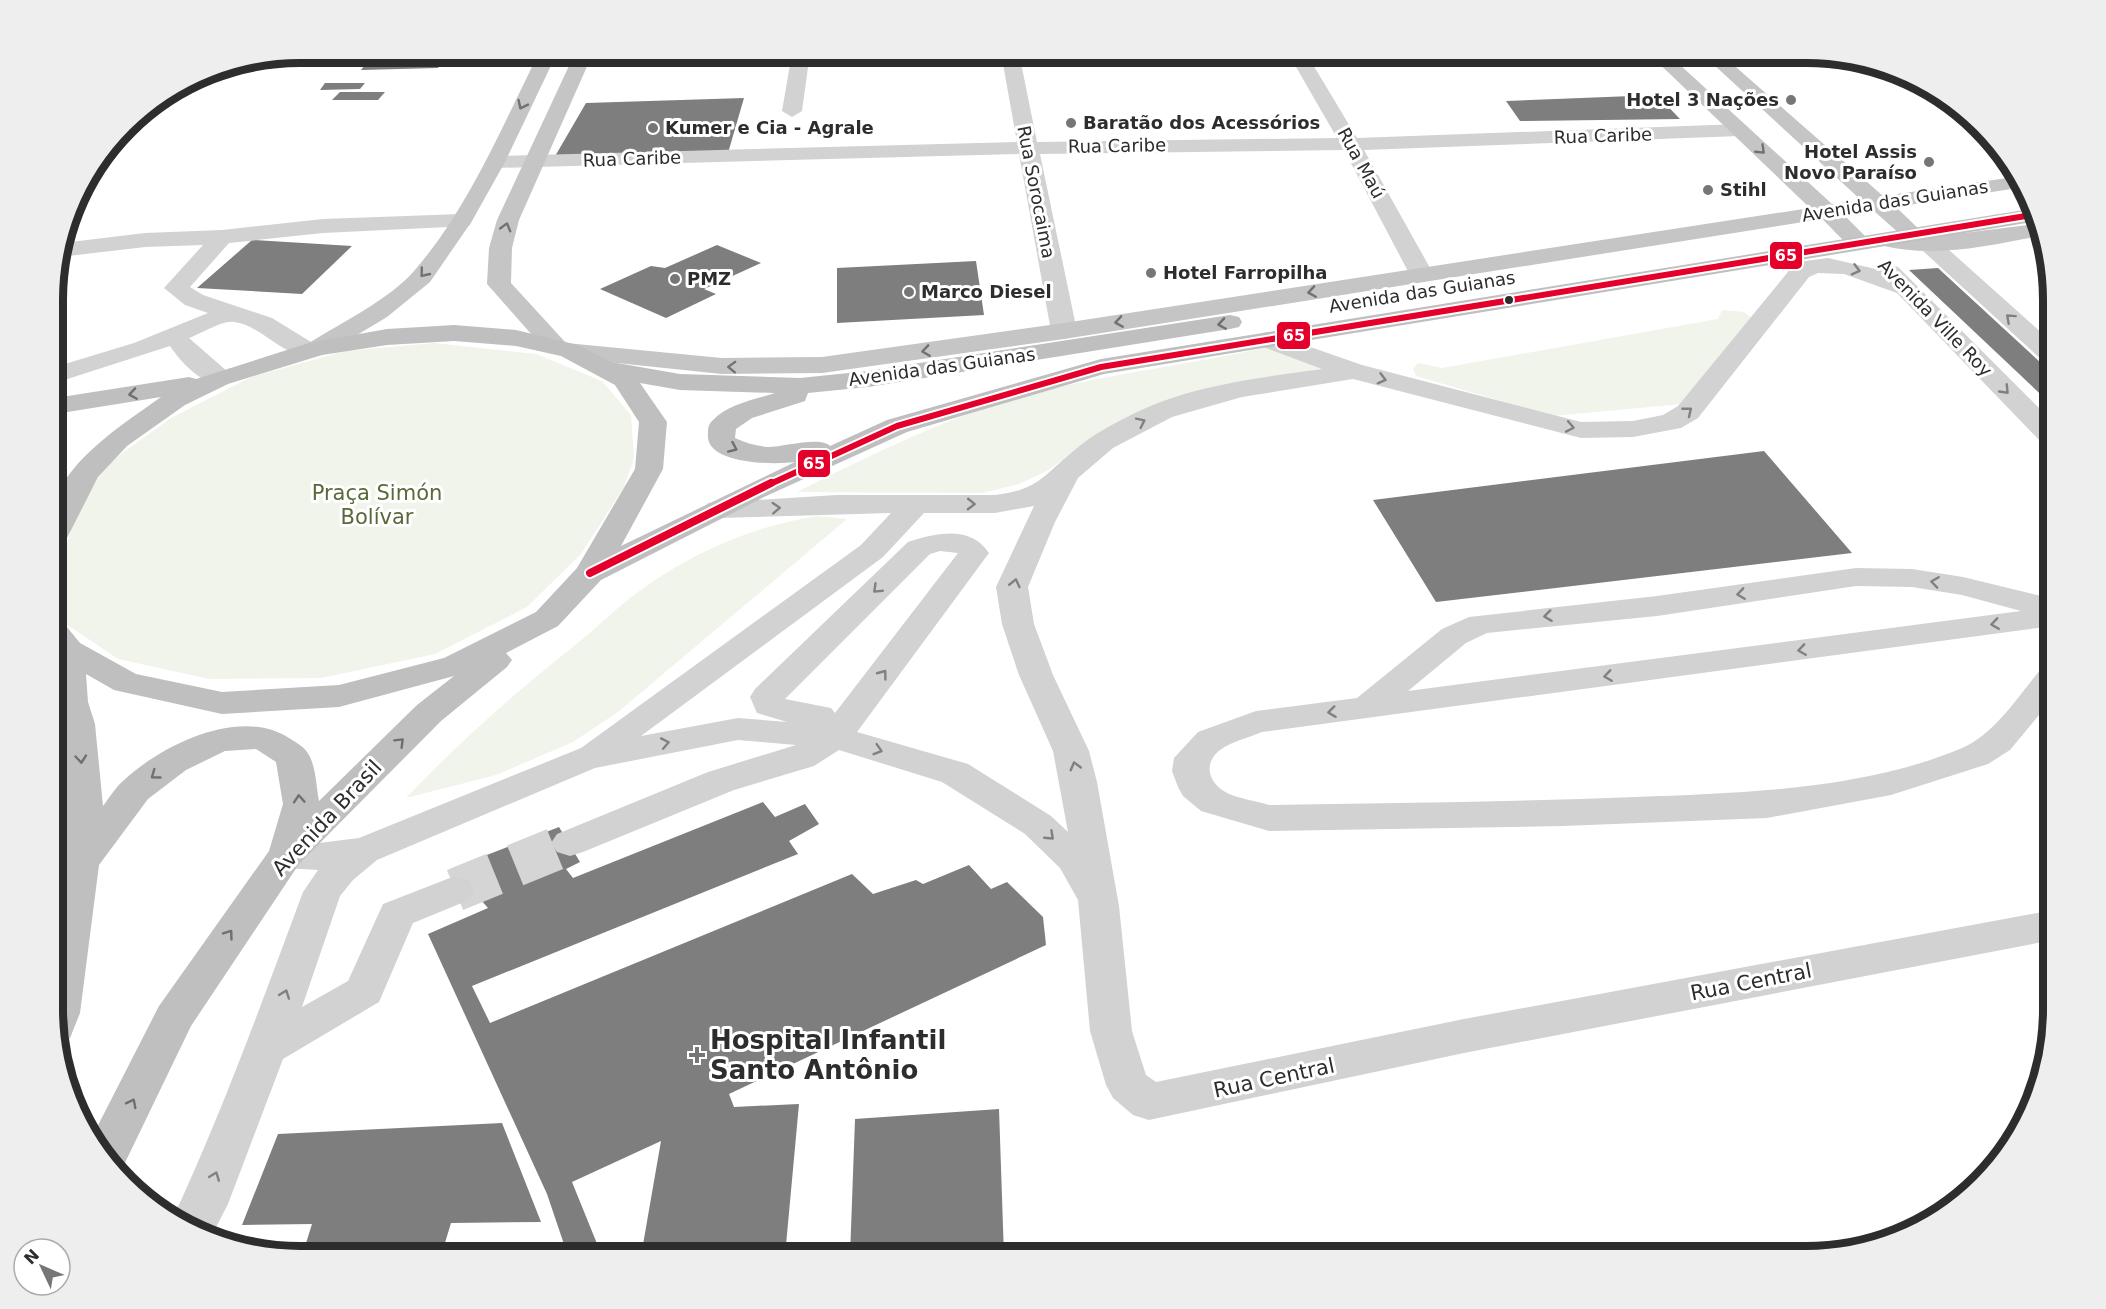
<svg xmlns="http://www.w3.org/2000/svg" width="2106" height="1309" viewBox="0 0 2106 1309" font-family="'DejaVu Sans',sans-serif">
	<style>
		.green { fill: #f1f4ea }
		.building { fill: #7e7e7e }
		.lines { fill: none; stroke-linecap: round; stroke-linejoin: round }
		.minor-tunnel { stroke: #d5d5d5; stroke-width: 43; stroke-dasharray: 43 22; stroke-linecap: butt }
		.minor { fill: #d2d2d2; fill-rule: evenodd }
		.major { fill: #c5c5c5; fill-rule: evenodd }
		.highway { fill: #bfbfbf; fill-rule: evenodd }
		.bus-1-far1-casing { stroke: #fff; stroke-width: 10 }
		.bus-1-casing { stroke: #fff; stroke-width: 12 }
		.bus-1-far1 { stroke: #e4002b; stroke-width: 6 }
		.bus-1 { stroke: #e4002b; stroke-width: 8 }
		.oneway { stroke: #717171 }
		.oneway2 { stroke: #808080 }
		.oneway3 { stroke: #6f6f6f }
		.poi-dot { fill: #767676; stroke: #fff; stroke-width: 2 }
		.bus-dot { fill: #2d2d2d; stroke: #fff; stroke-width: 2 }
		.labels { text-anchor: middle; stroke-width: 6; stroke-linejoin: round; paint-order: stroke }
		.far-poi-label { font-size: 18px; font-weight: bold; fill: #2d2d2d; stroke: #fff; text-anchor: start }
		.far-street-label { font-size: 18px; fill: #2d2d2d; stroke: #fff }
		.park-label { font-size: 21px; fill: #576a39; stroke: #fff }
		.street-label { font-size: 21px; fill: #2d2d2d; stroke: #fff }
		.near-poi-label { font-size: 26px; font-weight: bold; fill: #2d2d2d; stroke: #fff; text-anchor: start }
		.rim { fill: none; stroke: #2d2d2d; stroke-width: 8 }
		.line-badge { stroke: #fff; stroke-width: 2 }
		.badge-label { font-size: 16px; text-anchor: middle; font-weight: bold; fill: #fff }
	</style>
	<rect width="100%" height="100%" fill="#fff"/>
	<path class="green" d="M 1722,310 L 1744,312 L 1752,318 L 1682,404 L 1552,416 L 1416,376 L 1413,369 L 1418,363 L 1442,368 L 1718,319 Z
		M 434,343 L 536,354 L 602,381 L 631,415 L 634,458 L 624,487 L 581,554 L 527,607 L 435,654 L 321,678 L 209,679 L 118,659 L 60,620 L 61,563 L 76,514 L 107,464 L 171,418 L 251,377 L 345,351 Z
		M 1272,346 L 1325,368 L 1229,386 L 1096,435 L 1047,471 L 1019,484 L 982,493 L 797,492 C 859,461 922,429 988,407 C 1080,376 1177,368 1272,346 Z
		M 817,516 L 847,519 L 618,712 L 573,742 L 496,775 L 406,798 C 462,739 515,693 579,642 C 599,626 617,607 638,592 C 691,553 753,526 817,516 Z"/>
	<path class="building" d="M 374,53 L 449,53 L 438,68 L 361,70 Z
		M 325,83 L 365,83 L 360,89 L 320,90 Z
		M 340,92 L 385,92 L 378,100 L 332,100 Z
		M 1657,95 L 1680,119 L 1520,121 L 1506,101 Z
		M 744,98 L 728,153 L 554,158 L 586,103 Z
		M 252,240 L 352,246 L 302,294 L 197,288 Z
		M 717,245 L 761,263 L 704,289 L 716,294 L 666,318 L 600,289 L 651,266 L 665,268 Z
		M 976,261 L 984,315 L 837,323 L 837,268 Z
		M 1938,268 L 2053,374 L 2053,406 L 1909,270 Z
		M 1764,451 L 1852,553 L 1436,602 L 1373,500 Z
		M 763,802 L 775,817 L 805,804 L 819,824 L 789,841 L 798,854 L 472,986 L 490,1023 L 852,874 L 873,894 L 916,880 L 923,884 L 969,865 L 991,889 L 1007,882 L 1043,917 L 1046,945 L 729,1094 L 734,1107 L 799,1104 L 785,1256 L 641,1256 L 661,1141 L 572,1182 L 602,1256 L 568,1256 L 547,1194 L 428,934 L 488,908 L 481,900 L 468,907 L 451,869 L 559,827 L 580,862 L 566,869 L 573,878 Z
		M 999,1109 L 1004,1256 L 850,1256 L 855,1119 Z
		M 502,1123 L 541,1222 L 451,1223 L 441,1256 L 302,1256 L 312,1224 L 242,1225 L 278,1134 Z"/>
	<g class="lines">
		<path class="minor-tunnel" d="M 455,890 L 570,843"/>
		<path class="minor" d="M 792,53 L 810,53 L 802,111 L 792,117 L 782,111 Z
			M 1001,53 L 1019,53 L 1037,142 L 1337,138 L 1288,53 L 1306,53 L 1357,138 L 1740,124 L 1747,126 L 1750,130 L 1747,134 L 1740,136 L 1364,150 L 1434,275 L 1430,280 L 1414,280 L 1410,275 L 1344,150 L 1040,154 L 1077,331 L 1073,336 L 1064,339 L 1055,336 L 1051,331 L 1019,154 L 495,168 L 488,166 L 485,162 L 488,158 L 495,156 L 1017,142 Z
			M 461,214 L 469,216 L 472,221 L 469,226 L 323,233 L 229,243 L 190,287 L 203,295 L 272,318 L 316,345 L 320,350 L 316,355 C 287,363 263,325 234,322 C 222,320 201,334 189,338 L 228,372 L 232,378 L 228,384 C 206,389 182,364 170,346 L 55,383 L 55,367 L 134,343 L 208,313 L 185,305 L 164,288 L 203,245 L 145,247 L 60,257 L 62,243 L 145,233 L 222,230 L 323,219 Z
			M 1914,228 L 1939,241 L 2053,343 L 2053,365 L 2044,362 L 1923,251 L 1903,235 L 1906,230 Z
			M 1828,258 L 1880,270 L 1890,265 L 1898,267 L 2053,422 L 2053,446 L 2043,444 L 1897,293 L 1844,274 L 1818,273 L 1809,277 L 1698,418 L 1681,428 L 1633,437 L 1581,438 L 1353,379 L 1242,397 L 1172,417 L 1113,448 L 1078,478 L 1055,522 L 1028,587 L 1034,624 L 1053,675 L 1089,751 L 1097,782 L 1119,906 L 1132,1031 L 1146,1075 L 1156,1082 L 1464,1019 L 2053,910 L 2053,940 L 1464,1053 L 1149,1120 L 1133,1115 L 1113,1098 L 1106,1085 L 1090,1031 L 1078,900 L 1060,868 L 1025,834 L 942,782 L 839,750 L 814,766 L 734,790 L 583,852 L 570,856 L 557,852 L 551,843 L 557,834 L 708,772 L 796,745 L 738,740 L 595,768 L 377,860 L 353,880 L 340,896 L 302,1007 L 348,981 L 383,904 L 455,876 L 469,880 L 474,890 L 469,900 L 413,923 L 379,1002 L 283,1059 L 228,1204 L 210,1239 L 172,1220 C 222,1113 262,1002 303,892 L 318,870 L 286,868 L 273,864 L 267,855 L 273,846 L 286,842 L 311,844 L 359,838 L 581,748 L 861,545 L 891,513 L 718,518 L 708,515 L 703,509 L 708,503 L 836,495 L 995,495 C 1040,490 1044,474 1076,449 C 1091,436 1109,426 1127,417 C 1186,386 1257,378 1322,369 L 1258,345 L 1254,340 L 1258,335 L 1267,332 L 1362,365 L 1581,422 L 1633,421 L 1663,415 L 1678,406 L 1792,267 L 1805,261 ZM 1034,506 L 996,587 L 1002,624 L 1019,675 L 1053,751 L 1068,832 L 1051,816 L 968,764 L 857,732 L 989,553 C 970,525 937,533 908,542 L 755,689 L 750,697 L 757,713 L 787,722 L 738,718 L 641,736 L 883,557 L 924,513 L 995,513 ZM 940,551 L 958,553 L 835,713 L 831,708 L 785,699 L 930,554 Z
			M 1856,568 L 1912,569 L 1963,577 L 2053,599 L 2053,626 L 1262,732 C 1250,737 1234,741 1223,748 C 1202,761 1207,784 1229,794 C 1241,799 1256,801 1269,805 C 1391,803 1514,802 1636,797 C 1742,793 1863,790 1962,748 C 1995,734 2018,696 2041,669 L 2053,666 L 2053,698 L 2010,750 L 1988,764 L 1891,795 L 1767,818 L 1563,826 L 1269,831 L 1201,811 L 1183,796 L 1178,787 L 1172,771 L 1174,758 L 1198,732 L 1256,711 L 1357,698 L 1442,629 L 1469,617 L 1657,596 ZM 1856,586 L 1912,587 L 1962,595 L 2021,611 L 1408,691 L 1466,643 L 1487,633 L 1657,616 Z"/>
		<path class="major" d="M 539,53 L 557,53 L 505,162 L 472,221 L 430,282 L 387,317 L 327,353 L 318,356 L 309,353 L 305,348 L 309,343 C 341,323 390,299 414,271 C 469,208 502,126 539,53 Z
			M 575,53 L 593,53 L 519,220 L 512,248 L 511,283 L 566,343 L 722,358 L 822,357 L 1064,323 L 1810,208 L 1648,53 L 1667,53 L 1832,204 L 1861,200 L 1701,53 L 1720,53 L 1883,196 L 2021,176 L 2024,187 L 1896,207 L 1925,235 L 1923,238 L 2035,224 L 2039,236 C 1988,246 1934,258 1884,246 L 1881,241 L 1884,236 L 1901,235 L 1874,211 L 1844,215 L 1872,243 L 1869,248 C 1849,253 1836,231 1822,219 L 1064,339 L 822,373 L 722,374 L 569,358 L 547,352 L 487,284 L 489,248 L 497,220 Z"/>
		<path class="highway" d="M 2030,209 L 2034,221 L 2032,222 L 1104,374 L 907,432 L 764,497 L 601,580 L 558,626 L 506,653 L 512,660 L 507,667 L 441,721 L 299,864 L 191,1026 L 122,1169 L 120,1169 L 91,1139 L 159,1006 L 269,851 L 283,804 L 276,762 L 256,749 L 225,751 L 186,770 L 148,799 L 99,865 L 80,1013 L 70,1038 L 55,1043 L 55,907 L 67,825 L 61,724 L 55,704 L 55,623 L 66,626 L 80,643 L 136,674 L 222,692 L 339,685 L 444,658 L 536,612 L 577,568 L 635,469 L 639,422 L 615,385 L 561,356 L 516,346 L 454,341 L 387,345 L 322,355 L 228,384 L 185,405 L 127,446 L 98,477 L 66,540 L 55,543 C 54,532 51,512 55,501 C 69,458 126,422 161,397 L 55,414 L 55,398 L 189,377 L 196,379 L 309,343 L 387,329 L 454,325 L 516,330 L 578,345 L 611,362 L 680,374 L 800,378 L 868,371 L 1230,315 L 1239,317 L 1242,322 L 1239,327 L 1230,329 L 868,387 L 808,393 L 805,401 L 752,418 L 736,429 L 735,438 C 746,443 756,446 768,447 C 784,447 820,436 830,446 L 887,420 L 1101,359 ZM 640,383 L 680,390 L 775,393 C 754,400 728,404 712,421 C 708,425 708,429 708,434 C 705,464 773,465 795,462 L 621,546 L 663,469 L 667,422 ZM 86,674 L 114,690 L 222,714 L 339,707 L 454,676 L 417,705 L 319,801 C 316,786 316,764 307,752 C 303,746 295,742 289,738 C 240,706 161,745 123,781 C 115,788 109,798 103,806 L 95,724 L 88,702 Z"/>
		<defs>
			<path id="bus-1-far1" d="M 768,485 L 897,426 L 1101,367 L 2032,215"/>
			<path id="bus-1" d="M 590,573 L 771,483"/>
		</defs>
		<use href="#bus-1-far1" class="bus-1-far1-casing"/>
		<use href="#bus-1" class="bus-1-casing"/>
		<use href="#bus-1-far1" class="bus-1-far1"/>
		<use href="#bus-1" class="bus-1"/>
	</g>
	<defs><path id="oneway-chevron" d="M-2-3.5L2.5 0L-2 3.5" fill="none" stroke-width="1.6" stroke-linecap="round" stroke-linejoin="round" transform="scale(1.5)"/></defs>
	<g class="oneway">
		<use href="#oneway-chevron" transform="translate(522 105) rotate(116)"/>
		<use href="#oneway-chevron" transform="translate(1761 150) rotate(44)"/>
		<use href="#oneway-chevron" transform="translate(506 227) rotate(-74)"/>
		<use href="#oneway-chevron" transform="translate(424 273) rotate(129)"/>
		<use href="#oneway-chevron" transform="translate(1312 292) rotate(171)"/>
		<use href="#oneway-chevron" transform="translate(1119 322) rotate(171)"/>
		<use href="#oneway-chevron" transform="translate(926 351) rotate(172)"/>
		<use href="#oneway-chevron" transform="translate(732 367) rotate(-178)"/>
	</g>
	<g class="oneway2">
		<use href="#oneway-chevron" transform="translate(1856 270) rotate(15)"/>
		<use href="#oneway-chevron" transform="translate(2010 318) rotate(-138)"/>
		<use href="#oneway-chevron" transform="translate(1382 379) rotate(15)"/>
		<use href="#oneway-chevron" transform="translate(2005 390) rotate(46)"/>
		<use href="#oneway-chevron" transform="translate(1688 411) rotate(-39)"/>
		<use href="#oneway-chevron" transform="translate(1141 422) rotate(-26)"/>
		<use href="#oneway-chevron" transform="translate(1570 427) rotate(11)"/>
		<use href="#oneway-chevron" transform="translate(971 504) rotate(1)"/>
		<use href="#oneway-chevron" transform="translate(776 508) rotate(-3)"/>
		<use href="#oneway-chevron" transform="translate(1935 582) rotate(-172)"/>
		<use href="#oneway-chevron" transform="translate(1015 583) rotate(-77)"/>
		<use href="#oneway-chevron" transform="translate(877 589) rotate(136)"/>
		<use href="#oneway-chevron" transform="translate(1741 594) rotate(172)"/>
		<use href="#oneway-chevron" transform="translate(1548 616) rotate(173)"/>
		<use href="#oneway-chevron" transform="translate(1995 624) rotate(172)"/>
		<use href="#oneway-chevron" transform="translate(1802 650) rotate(172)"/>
		<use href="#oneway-chevron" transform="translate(883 674) rotate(-53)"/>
		<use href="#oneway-chevron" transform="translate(1608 676) rotate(172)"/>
		<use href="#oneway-chevron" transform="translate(1332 712) rotate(173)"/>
		<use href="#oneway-chevron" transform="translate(665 743) rotate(-11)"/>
		<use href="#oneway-chevron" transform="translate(878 750) rotate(17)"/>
		<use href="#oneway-chevron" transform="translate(1075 766) rotate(-105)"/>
		<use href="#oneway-chevron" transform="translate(1050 836) rotate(43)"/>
		<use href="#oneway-chevron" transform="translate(285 994) rotate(-70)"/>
		<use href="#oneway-chevron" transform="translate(215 1176) rotate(-69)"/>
	</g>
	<g class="oneway3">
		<use href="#oneway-chevron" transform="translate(1222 324) rotate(171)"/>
		<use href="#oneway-chevron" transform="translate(133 394) rotate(171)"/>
		<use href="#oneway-chevron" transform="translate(733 448) rotate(24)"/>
		<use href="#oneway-chevron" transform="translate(400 742) rotate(-45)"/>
		<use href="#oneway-chevron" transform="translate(81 759) rotate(85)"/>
		<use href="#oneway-chevron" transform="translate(155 775) rotate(144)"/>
		<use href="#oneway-chevron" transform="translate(299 799) rotate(-94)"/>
		<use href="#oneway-chevron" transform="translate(229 934) rotate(-54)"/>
		<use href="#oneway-chevron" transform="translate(132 1103) rotate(-63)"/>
	</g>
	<g class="poi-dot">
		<circle cx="1791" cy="100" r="6"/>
		<circle cx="1071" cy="123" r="6"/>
		<circle cx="653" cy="128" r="6"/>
		<circle cx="1929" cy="162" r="6"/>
		<circle cx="1708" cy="190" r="6"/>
		<circle cx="1151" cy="273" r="6"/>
		<circle cx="675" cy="279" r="6"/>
		<circle cx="909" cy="292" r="6"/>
		<path d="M694 1046h6v6h6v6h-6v6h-6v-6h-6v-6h6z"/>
	</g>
	<circle class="bus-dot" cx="1509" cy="300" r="5"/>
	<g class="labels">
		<g class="far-poi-label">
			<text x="1779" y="106" text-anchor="end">Hotel 3 Nações</text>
			<text x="1083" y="129">Baratão dos Acessórios</text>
			<text x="665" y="134">Kumer e Cia - Agrale</text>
			<text x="1917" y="158" text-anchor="end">Hotel Assis<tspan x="1917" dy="21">Novo Paraíso</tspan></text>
			<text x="1720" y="196">Stihl</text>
			<text x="1163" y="279">Hotel Farropilha</text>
			<text x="687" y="285">PMZ</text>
			<text x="921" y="298">Marco Diesel</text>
		</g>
		<g class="far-street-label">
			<text transform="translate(1603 136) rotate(-2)" y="6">Rua Caribe</text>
			<text transform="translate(1117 146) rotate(-1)" y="6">Rua Caribe</text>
			<text transform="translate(632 159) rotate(-2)" y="6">Rua Caribe</text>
			<text transform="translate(1361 163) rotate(61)" y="6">Rua Maú</text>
			<text transform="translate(1036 192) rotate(79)" y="6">Rua Sorocaima</text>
			<text transform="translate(1895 201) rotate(-9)" y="6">Avenida das Guianas</text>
			<text transform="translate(1422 292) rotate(-9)" y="6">Avenida das Guianas</text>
			<text transform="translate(1935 318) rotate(46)" y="6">Avenida Ville Roy</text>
			<text transform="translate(942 367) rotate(-8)" y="6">Avenida das Guianas</text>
		</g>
		<g class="park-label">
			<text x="377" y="500">Praça Simón<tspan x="377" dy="24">Bolívar</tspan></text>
		</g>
		<g class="street-label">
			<text transform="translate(327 818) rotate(-47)" y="7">Avenida Brasil</text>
			<text transform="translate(1751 982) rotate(-11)" y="7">Rua Central</text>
			<text transform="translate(1274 1078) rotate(-12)" y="7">Rua Central</text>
		</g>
		<g class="near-poi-label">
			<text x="710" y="1049">Hospital Infantil<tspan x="710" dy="30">Santo Antônio</tspan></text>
		</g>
	</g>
	<path d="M0 0H2106V1309H0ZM300 63H1806A237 237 0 0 1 2043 300V1009A237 237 0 0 1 1806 1246H300A237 237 0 0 1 63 1009V300A237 237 0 0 1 300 63Z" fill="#eee" fill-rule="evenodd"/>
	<path class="rim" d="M300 63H1806A237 237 0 0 1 2043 300V1009A237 237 0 0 1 1806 1246H300A237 237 0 0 1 63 1009V300A237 237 0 0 1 300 63Z"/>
	<g class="line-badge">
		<rect x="1769" y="241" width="34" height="29" rx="6" fill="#e4002b"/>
		<rect x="1276" y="321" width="35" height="29" rx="6" fill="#e4002b"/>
		<rect x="797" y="449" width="34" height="29" rx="6" fill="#e4002b"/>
	</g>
	<g class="badge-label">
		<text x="1786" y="261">65</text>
		<text x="1294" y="341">65</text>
		<text x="814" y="469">65</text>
	</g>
	<g transform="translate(42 1267) rotate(314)"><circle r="28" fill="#ffffff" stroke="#ababab" stroke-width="1.5"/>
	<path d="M0-4.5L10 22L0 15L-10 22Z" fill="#767676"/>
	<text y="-9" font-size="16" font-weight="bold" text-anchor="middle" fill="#2d2d2d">N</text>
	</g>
</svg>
